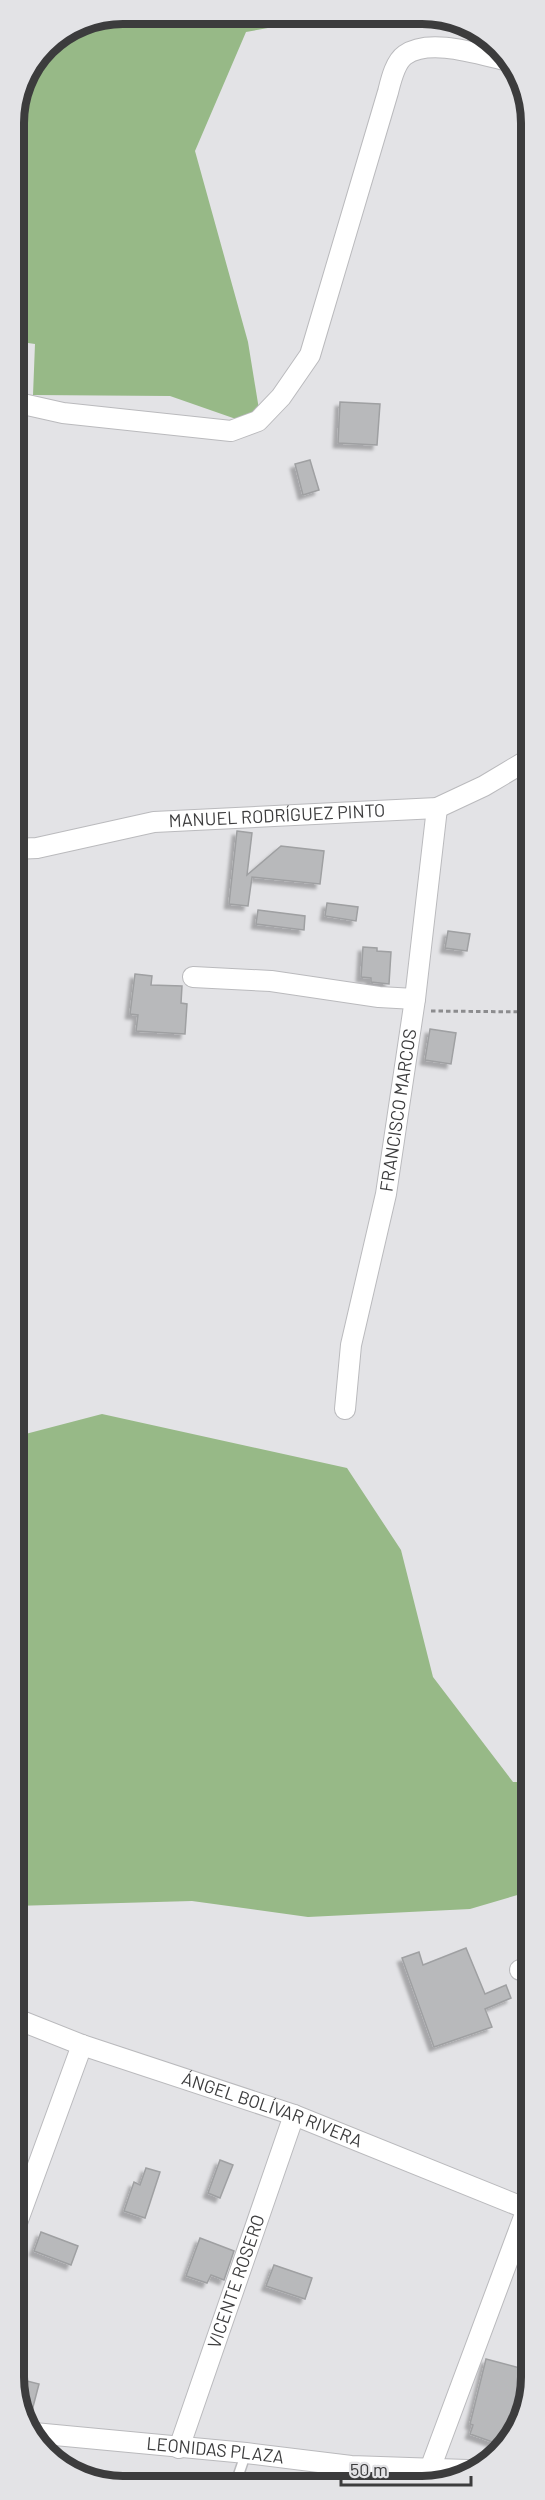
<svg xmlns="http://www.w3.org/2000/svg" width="545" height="2500" viewBox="0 0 545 2500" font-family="Barlow,sans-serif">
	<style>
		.forest { fill: #97b987 }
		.building { fill: #b8b9bb; stroke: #9fa0a2; stroke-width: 1.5; filter: url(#shadow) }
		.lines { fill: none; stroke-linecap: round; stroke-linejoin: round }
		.lane-casing { stroke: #bababd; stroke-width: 12 }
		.street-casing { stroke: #bababd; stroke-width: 22 }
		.path { stroke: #8c8c8e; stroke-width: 3; stroke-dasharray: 4.5 3; stroke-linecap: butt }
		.lane { stroke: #fff; stroke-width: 9 }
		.street { stroke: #fff; stroke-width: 20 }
		.labels { text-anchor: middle; stroke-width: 4.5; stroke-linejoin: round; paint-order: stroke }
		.street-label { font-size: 18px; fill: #3c3c3d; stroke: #e3e3e6 }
		.rim { fill: none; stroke: #3c3c3d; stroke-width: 8 }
	</style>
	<defs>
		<filter id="shadow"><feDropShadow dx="-4.5" dy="4.5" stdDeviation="1.5" flood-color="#0004"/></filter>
	</defs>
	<rect width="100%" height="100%" fill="#e3e3e6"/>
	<path class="forest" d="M 123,14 L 334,16 L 246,32 L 195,151 L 248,342 L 262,428 L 170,396 L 33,395 L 35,344 L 14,341 L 14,117 L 46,45 L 82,22 Z
		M 102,1414 L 347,1468 L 401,1550 L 433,1677 L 513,1782 L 531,1782 L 531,1891 L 470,1909 L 308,1917 L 192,1901 L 14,1906 L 14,1437 Z"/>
	<path class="building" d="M 340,402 L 380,404 L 377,445 L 338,443 Z
		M 310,460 L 319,490 L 303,495 L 295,464 Z
		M 237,831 L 252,833 L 247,875 L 281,846 L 324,851 L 320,884 L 252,877 L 248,906 L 229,904 Z
		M 327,903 L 358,907 L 356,921 L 325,916 Z
		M 258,910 L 305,916 L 304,930 L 256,924 Z
		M 448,931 L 470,934 L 467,951 L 445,948 Z
		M 363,947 L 377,948 L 377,951 L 391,952 L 389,984 L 371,982 L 371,978 L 361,977 Z
		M 135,974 L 152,976 L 151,985 L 182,986 L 181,1003 L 187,1004 L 185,1034 L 136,1031 L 138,1015 L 130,1014 Z
		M 430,1029 L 456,1033 L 451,1064 L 425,1060 Z
		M 466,1948 L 485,1994 L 506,1985 L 511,1998 L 485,2009 L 492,2027 L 434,2047 L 402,1958 L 419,1952 L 423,1965 Z
		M 220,2160 L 233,2165 L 220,2198 L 208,2193 Z
		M 146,2168 L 160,2172 L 145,2218 L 124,2211 L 134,2182 L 140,2185 Z
		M 41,2232 L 78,2246 L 71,2265 L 34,2251 Z
		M 200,2238 L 234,2251 L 224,2280 L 211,2275 L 207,2283 L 186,2276 Z
		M 274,2265 L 312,2278 L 305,2299 L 266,2286 Z
		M 486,2359 L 531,2371 L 531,2383 L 519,2410 L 513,2408 L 501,2445 L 470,2434 L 473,2425 L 470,2424 Z
		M 19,2379 L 39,2384 L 29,2422 L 15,2393 Z"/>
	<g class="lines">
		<defs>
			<path id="lane" d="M 235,2485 L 246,2453"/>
			<g id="street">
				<path d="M 14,402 L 63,413 L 231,431 L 258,421 L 281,397 L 310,355 L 388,92 C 391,80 395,62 405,55 C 430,37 481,55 509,61"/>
				<path id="s1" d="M 14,849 L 37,848 L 154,822 L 437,808 L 484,786 L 531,758"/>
				<path d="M 193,977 L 271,981 L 379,997 L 415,999"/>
				<path id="s2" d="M 345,1409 L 351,1345 L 386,1194 L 415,999 L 437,808"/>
				<path d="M 520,1970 L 531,1972"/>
				<path id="s3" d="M 14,2018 L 82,2045 L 294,2115 L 527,2209"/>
				<path d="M 14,2231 L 82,2045"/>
				<path id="s4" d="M 34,2433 L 246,2453 L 351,2466 L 467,2470"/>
				<path id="s5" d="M 179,2448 L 294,2115"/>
				<path d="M 430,2469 L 531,2198"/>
			</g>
		</defs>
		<use href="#lane" class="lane-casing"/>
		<use href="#street" class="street-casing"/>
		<path class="path" d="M 431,1011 L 531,1012"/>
		<use href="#lane" class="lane"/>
		<use href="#street" class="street"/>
	</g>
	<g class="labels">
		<g class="street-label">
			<text dy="6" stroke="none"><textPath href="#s1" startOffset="266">MANUEL RODRÍGUEZ PINTO</textPath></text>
			<text dy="6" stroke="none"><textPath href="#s2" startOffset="304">FRANCISCO MARCOS</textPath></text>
			<text dy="6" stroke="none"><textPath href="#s3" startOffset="274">ÁNGEL BOLÍVAR RIVERA</textPath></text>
			<text dy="6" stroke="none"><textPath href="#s5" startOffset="176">VICENTE ROSERO</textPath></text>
			<text dy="6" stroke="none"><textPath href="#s4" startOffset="182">LEONIDAS PLAZA</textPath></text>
		</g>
	</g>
	<path d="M0 0H545V2500H0ZM123 24H422A99 99 0 0 1 521 123V2377A99 99 0 0 1 422 2476H123A99 99 0 0 1 24 2377V123A99 99 0 0 1 123 24Z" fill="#e3e3e6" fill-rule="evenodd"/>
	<path class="rim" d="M123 24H422A99 99 0 0 1 521 123V2377A99 99 0 0 1 422 2476H123A99 99 0 0 1 24 2377V123A99 99 0 0 1 123 24Z"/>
	<path d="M341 2476v9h130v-9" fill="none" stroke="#3c3c3d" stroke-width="3"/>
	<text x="350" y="2476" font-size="18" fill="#3c3c3d" stroke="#e3e3e6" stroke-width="4.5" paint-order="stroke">50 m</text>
</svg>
